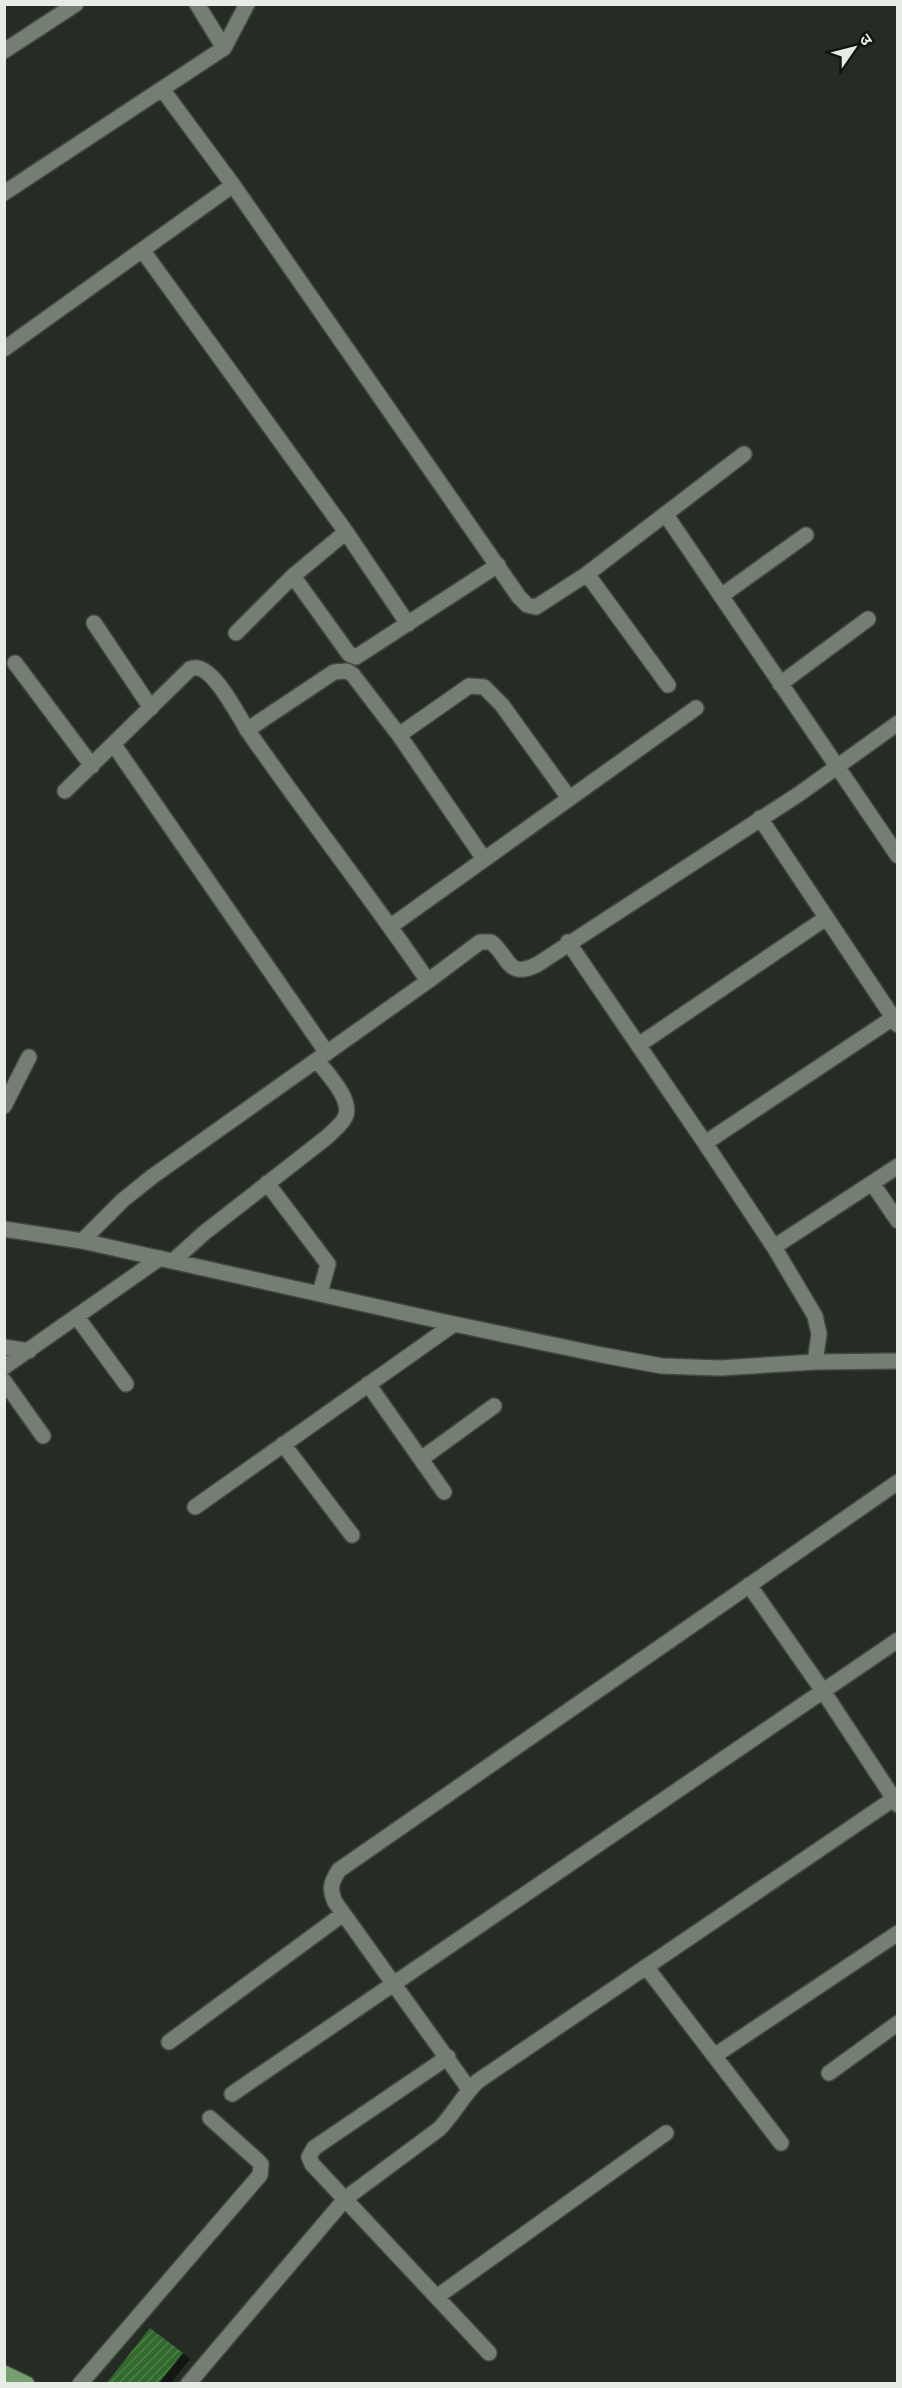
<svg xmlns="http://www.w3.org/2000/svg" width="902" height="2388" viewBox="0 0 902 2388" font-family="Arial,'Noto Sans Devanagari',sans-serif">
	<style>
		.shadow { fill: #0007 }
		.building { fill: url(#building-hatch) }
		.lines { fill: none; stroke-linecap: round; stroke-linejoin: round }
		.minor-casing { stroke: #424941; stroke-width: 18 }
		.major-casing { stroke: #424941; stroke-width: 18 }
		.minor { stroke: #757e73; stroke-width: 15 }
		.major { stroke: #77a071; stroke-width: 15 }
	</style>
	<defs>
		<pattern id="building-hatch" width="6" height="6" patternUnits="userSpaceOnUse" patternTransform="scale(1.5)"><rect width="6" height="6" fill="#32692c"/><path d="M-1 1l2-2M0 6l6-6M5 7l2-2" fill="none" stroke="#507f4b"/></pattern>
	</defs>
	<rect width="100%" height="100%" fill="#252c24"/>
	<path class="shadow" d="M 151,2330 L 190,2359 L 170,2384 L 108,2384 Z"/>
	<path class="building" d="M 150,2328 L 183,2353 L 158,2384 L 106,2384 Z"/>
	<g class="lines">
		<defs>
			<path id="minor" d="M 224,48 L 247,4
				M 4,51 L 76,4
				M 162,89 L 233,185 L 519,597 L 527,605 L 536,607 L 587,574 L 744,454
				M 4,193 L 224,48 L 197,4
				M 143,251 L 346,532 L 408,624
				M 4,349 L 233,185
				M 666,515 L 898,856
				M 587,574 L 668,685
				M 293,576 L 349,654 L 356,657 L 498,565
				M 721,596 L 806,535
				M 94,623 L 151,708
				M 236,633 L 293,576 L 346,532
				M 15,663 L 92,766
				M 780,684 L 868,619
				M 247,730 L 334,672 L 347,671 L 353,675 L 399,735 L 484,859
				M 399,735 L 469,686 L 484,687 L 502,705 L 569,798
				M 114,745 L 327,1053
				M 65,791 L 190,669 C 211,659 238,716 248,731 C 307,816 370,896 428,981
				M 760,818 L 898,1025
				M 391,926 L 696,708
				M 568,942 L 705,1143 L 774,1247 L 815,1316 L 819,1334 L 815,1362
				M 640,1044 L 826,918
				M 4,1106 L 29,1057
				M 705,1143 L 893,1018
				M 267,1183 L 328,1264 L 320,1293
				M 872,1183 L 898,1221
				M 4,1229 L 82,1241 L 454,1324 L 602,1355 L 662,1366 L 720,1368 L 815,1362 L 898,1361
				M 82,1241 L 123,1200 L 153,1176 L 428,981 L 480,942 L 491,942 C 510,957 507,980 538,964 L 799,794 L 898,723
				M 774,1247 L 898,1166
				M 173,1261 L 204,1233 L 327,1137 C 333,1131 343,1124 346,1115 C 351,1097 327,1074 317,1060
				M 77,1317 L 126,1384
				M 4,1347 L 29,1351
				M 4,1367 L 160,1258
				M 4,1381 L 43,1436
				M 368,1384 L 444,1492
				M 283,1444 L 352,1535
				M 421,1459 L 494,1406
				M 195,1507 L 454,1324
				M 749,1585 L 823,1691 L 898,1805
				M 647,1968 L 781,2143
				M 169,2042 L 343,1914
				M 714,2056 L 898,1933
				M 448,2057 L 314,2148 L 309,2157 L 312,2164 L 489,2353
				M 829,2073 L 898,2023
				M 469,2089 L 335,1902 C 329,1889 331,1882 339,1870 L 898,1482
				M 232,2094 L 898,1640
				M 438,2296 L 666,2133
				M 80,2384 L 260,2175 L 261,2164 L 257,2160 L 210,2118
				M 188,2384 L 346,2198 L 439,2129 C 454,2114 463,2095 478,2081 L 898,1796"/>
			<path id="major" d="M 4,2373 L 27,2384"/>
		</defs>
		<use href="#minor" class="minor-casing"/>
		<use href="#major" class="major-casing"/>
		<use href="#minor" class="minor"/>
		<use href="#major" class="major"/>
	</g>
	<rect width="902" height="2388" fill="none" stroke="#e7ece7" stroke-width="12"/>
	<g transform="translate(854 48) rotate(55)" stroke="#101410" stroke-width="4.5" paint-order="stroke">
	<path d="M0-4.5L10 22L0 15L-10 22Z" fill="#e7ece7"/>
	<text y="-9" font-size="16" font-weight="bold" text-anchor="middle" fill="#e7ece7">उ</text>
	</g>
</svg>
